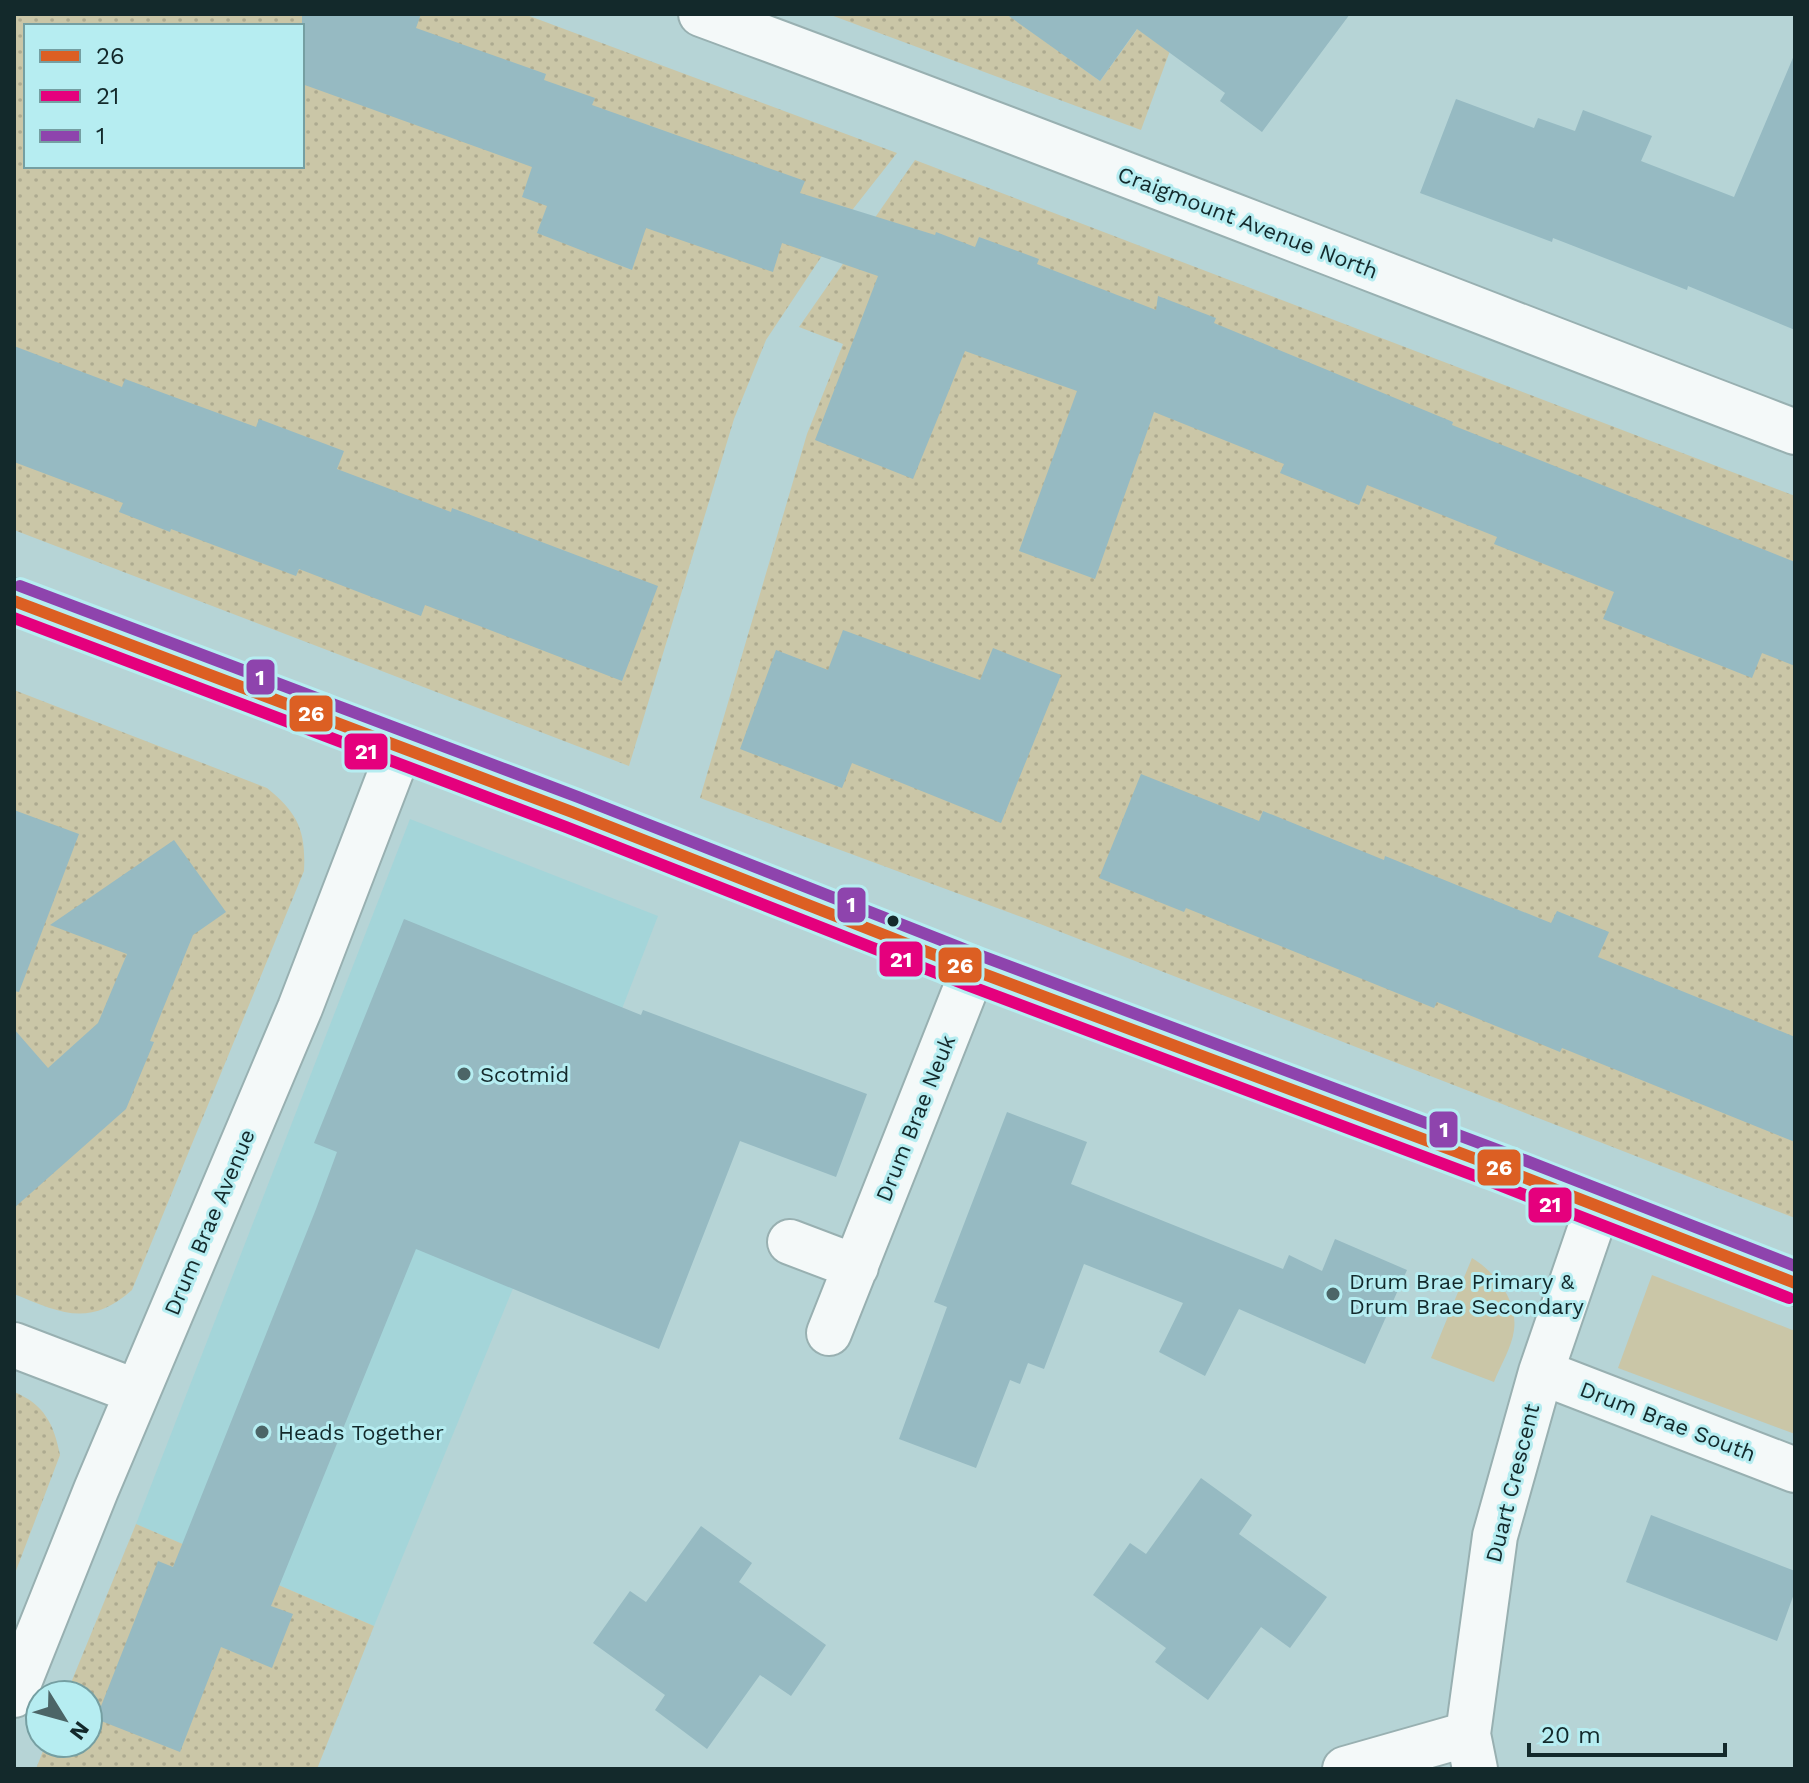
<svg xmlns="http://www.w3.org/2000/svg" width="1809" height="1783" viewBox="0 0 1809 1783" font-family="'Work Sans',sans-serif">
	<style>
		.built { fill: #a4d5d9 }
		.green { fill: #cac6a7 }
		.garden { fill: url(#garden-dots); fill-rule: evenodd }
		.building { fill: #96bac2 }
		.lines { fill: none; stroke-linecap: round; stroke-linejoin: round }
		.minor-casing { stroke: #98b0b1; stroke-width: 48 }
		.secondary-casing { stroke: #98b0b1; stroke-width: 48 }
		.minor { stroke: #f4f9f9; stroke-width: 44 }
		.secondary { stroke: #eceeee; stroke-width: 44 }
		.bus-1-casing { stroke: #b6edf1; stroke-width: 18 }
		.bus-2-casing { stroke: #b6edf1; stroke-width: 18 }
		.bus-3-casing { stroke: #b6edf1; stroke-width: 18 }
		.bus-1 { stroke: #dc5f23; stroke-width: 12 }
		.bus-2 { stroke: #e5007d; stroke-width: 12 }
		.bus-3 { stroke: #8e44ad; stroke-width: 12 }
		.bus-dot { fill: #13292b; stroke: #b6edf1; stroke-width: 3 }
		.poi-dot { fill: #4c6567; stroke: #b6edf1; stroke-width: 3 }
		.labels { text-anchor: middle; stroke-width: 6; stroke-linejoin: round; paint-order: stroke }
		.street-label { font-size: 22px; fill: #13292b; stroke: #b6edf1 }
		.poi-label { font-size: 22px; fill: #13292b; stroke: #b6edf1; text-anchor: start }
		.line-badge { stroke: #b6edf1; stroke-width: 3 }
		.badge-label { font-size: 22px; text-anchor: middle; font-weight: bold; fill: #fff }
	</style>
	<defs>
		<pattern id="garden-dots" width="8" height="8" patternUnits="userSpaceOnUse" patternTransform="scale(2)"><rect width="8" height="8" fill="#cac6a7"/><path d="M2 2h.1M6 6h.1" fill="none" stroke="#adaa90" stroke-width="1.8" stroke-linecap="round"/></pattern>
	</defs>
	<rect width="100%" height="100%" fill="#b6d4d6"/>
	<path class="built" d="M 410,819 L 658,916 L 521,1269 L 374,1626 L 136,1524 Z"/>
	<path class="green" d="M 1472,1258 C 1495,1272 1518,1300 1514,1330 C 1512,1347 1500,1366 1494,1382 L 1431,1358 Z
		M 1652,1275 L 1795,1331 L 1795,1434 L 1618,1368 Z"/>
	<path class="garden" d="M 14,14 L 524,14 L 897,153 L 853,209 L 766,340 L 734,419 L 629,766 L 14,530 ZM 26,26 L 302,26 L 302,166 L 26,166 Z
		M 828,14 L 1021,14 L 1017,21 L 1100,81 L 1146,17 L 1178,29 L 1141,130 Z
		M 915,160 L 1795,496 L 1795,1218 L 1035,922 L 700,798 L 807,434 L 843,344 L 799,327 Z
		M 14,690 L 267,788 C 298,813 306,831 304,871 L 132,1290 C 89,1328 61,1313 14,1294 Z
		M 14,1392 C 44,1404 54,1424 60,1455 L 14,1576 Z
		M 136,1524 L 374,1626 L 317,1769 L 36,1769 L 46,1743 L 88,1743 L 88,1695 L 66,1695 Z"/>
	<path class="building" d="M 302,14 L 421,14 L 416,28 L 546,74 L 544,80 L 595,98 L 592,105 L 805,181 L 800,193 L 935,235 L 936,232 L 975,247 L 979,237 L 1039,259 L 1037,264 L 1156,310 L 1158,296 L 1216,318 L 1214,323 L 1453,422 L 1452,425 L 1795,562 L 1795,666 L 1762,653 L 1752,678 L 1603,619 L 1614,592 L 1494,544 L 1497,537 L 1367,485 L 1359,505 L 1280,473 L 1284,464 L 1154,412 L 1095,579 L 1019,551 L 1077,391 L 965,351 L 913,479 L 815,440 L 878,276 L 782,243 L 773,272 L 646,228 L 632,270 L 537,233 L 547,206 L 522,197 L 532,167 L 302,84 Z
		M 1006,14 L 1350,14 L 1262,132 L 1220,101 L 1225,93 L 1137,29 L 1100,81 Z
		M 1795,53 L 1795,330 L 1688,286 L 1687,290 L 1553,238 L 1552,242 L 1420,193 L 1456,99 L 1534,128 L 1538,118 L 1575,131 L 1583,110 L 1652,136 L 1641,161 L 1734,197 Z
		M 14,346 L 122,387 L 125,379 L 256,427 L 259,419 L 344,451 L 337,469 L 451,512 L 452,508 L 658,586 L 622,681 L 425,605 L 421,616 L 299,569 L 296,576 L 171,529 L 170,532 L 119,512 L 123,503 L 14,462 Z
		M 843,630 L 980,680 L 993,648 L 1061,675 L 1001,823 L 852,763 L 842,788 L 740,749 L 776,650 L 828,670 Z
		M 1141,774 L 1259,821 L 1263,811 L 1384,860 L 1385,856 L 1551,923 L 1557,911 L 1609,932 L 1598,957 L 1795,1037 L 1795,1142 L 1562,1048 L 1560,1052 L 1437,1002 L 1434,1008 L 1186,908 L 1184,912 L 1099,878 Z
		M 14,810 L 79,834 L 19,992 L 14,991 Z
		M 174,840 L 226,912 L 193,935 L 150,1041 L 154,1042 L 126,1109 L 14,1208 L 14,1029 L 48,1068 L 98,1023 L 127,954 L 50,925 Z
		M 404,919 L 641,1015 L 643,1010 L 867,1094 L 836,1177 L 740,1141 L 659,1349 L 416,1249 L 271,1606 L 293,1614 L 272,1668 L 221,1647 L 180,1752 L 96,1719 L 158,1561 L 173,1567 L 316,1209 L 337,1152 L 314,1143 Z
		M 1007,1112 L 1087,1142 L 1071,1184 L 1283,1269 L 1289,1255 L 1322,1271 L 1335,1239 L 1407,1270 L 1365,1364 L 1239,1309 L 1205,1376 L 1159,1352 L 1183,1303 L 1084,1264 L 1044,1369 L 1028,1363 L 1020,1384 L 1010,1380 L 976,1468 L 899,1439 L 947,1307 L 934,1302 Z
		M 1201,1478 L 1252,1515 L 1239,1534 L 1327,1597 L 1290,1648 L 1261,1627 L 1208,1700 L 1155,1662 L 1166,1648 L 1093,1595 L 1130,1543 L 1146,1554 Z
		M 1651,1515 L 1795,1571 L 1795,1591 L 1777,1641 L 1626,1582 Z
		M 701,1526 L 752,1563 L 739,1582 L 826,1645 L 791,1696 L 760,1675 L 707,1749 L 655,1710 L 665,1695 L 593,1643 L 630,1591 L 646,1602 Z"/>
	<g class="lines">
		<defs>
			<path id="minor" d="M 701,14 C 1067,149 1430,293 1795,432
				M 790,1242 L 856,1267
				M 829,1333 L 973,970
				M 14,1345 L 137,1392
				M 1541,1372 L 1795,1470
				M 14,1695 L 96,1490 L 300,1008 L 400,748
				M 1345,1769 L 1468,1734
				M 1475,1769 L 1468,1734 L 1495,1536 L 1541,1372 L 1598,1206"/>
			<path id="secondary" d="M 14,601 L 572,812 L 973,970 L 1500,1168 L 1795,1283"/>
		</defs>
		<use href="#minor" class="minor-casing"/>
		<use href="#secondary" class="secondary-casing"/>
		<use href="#minor" class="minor"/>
		<use href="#secondary" class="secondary"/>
		<defs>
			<path id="bus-1" d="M 14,601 L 572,812 L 973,970 L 1500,1168 L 1795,1283"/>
			<path id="bus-2" d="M 14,618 L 566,827 L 967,985 L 1494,1183 L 1789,1298"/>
			<path id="bus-3" d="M 20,586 L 578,797 L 979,955 L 1506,1153 L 1795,1266"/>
		</defs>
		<use href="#bus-1" class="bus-1-casing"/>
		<use href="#bus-2" class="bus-2-casing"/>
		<use href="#bus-3" class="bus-3-casing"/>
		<use href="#bus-1" class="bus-1"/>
		<use href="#bus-2" class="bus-2"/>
		<use href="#bus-3" class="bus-3"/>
	</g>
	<circle class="bus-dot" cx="893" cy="921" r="7"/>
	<g class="poi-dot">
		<circle cx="464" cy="1074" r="8"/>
		<circle cx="1333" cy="1294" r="8"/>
		<circle cx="262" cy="1432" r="8"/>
	</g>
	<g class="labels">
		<g class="street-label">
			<text transform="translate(1248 222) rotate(21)" y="8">Craigmount Avenue North</text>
			<text transform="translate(915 1118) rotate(-68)" y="8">Drum Brae Neuk</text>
			<text transform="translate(209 1222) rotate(-67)" y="8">Drum Brae Avenue</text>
			<text transform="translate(1668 1421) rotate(21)" y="8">Drum Brae South</text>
			<text transform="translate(1512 1483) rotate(-76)" y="8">Duart Crescent</text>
		</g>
		<g class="poi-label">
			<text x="480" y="1082">Scotmid</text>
			<text x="1349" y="1289">Drum Brae Primary &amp;<tspan x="1349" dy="25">Drum Brae Secondary</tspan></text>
			<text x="278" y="1440">Heads Together</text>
		</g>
	</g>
	<g class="line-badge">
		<rect x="245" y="658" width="31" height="38" rx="8" fill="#8e44ad"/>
		<rect x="288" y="694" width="46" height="39" rx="8" fill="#dc5f23"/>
		<rect x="343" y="732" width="46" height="39" rx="8" fill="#e5007d"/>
		<rect x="836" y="886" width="31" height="38" rx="8" fill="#8e44ad"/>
		<rect x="878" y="940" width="46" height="38" rx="8" fill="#e5007d"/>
		<rect x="937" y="946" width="46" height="38" rx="8" fill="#dc5f23"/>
		<rect x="1428" y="1110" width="31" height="39" rx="8" fill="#8e44ad"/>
		<rect x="1476" y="1148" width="46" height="39" rx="8" fill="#dc5f23"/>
		<rect x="1527" y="1186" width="46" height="38" rx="8" fill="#e5007d"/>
	</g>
	<g class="badge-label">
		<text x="260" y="685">1</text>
		<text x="311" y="721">26</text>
		<text x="366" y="759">21</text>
		<text x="851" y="912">1</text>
		<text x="901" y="967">21</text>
		<text x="960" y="973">26</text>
		<text x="1444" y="1137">1</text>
		<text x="1499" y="1175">26</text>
		<text x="1550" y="1212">21</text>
	</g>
	<rect width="1809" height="1783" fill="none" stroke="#13292b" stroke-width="32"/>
	<rect x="24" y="24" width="280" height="144" fill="#b6edf1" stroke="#759fa2" stroke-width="2"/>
	<rect x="40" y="50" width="40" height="12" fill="#dc5f23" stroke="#759fa2" stroke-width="2"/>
	<text x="96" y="64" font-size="24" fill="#13292b">26</text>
	<rect x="40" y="90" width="40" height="12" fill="#e5007d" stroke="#759fa2" stroke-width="2"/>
	<text x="96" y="104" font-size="24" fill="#13292b">21</text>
	<rect x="40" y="130" width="40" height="12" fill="#8e44ad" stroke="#759fa2" stroke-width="2"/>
	<text x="96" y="144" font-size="24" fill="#13292b">1</text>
	<g transform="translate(64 1719) rotate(127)"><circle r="38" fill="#b6edf1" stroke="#759fa2" stroke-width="2"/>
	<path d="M0-6L14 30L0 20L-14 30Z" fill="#4c6567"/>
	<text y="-12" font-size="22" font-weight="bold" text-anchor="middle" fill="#13292b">N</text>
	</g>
	<path d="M1529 1743v12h196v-12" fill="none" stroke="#13292b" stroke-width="4"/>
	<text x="1541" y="1743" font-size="24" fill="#13292b" stroke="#b6edf1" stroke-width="6" paint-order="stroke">20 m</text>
</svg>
